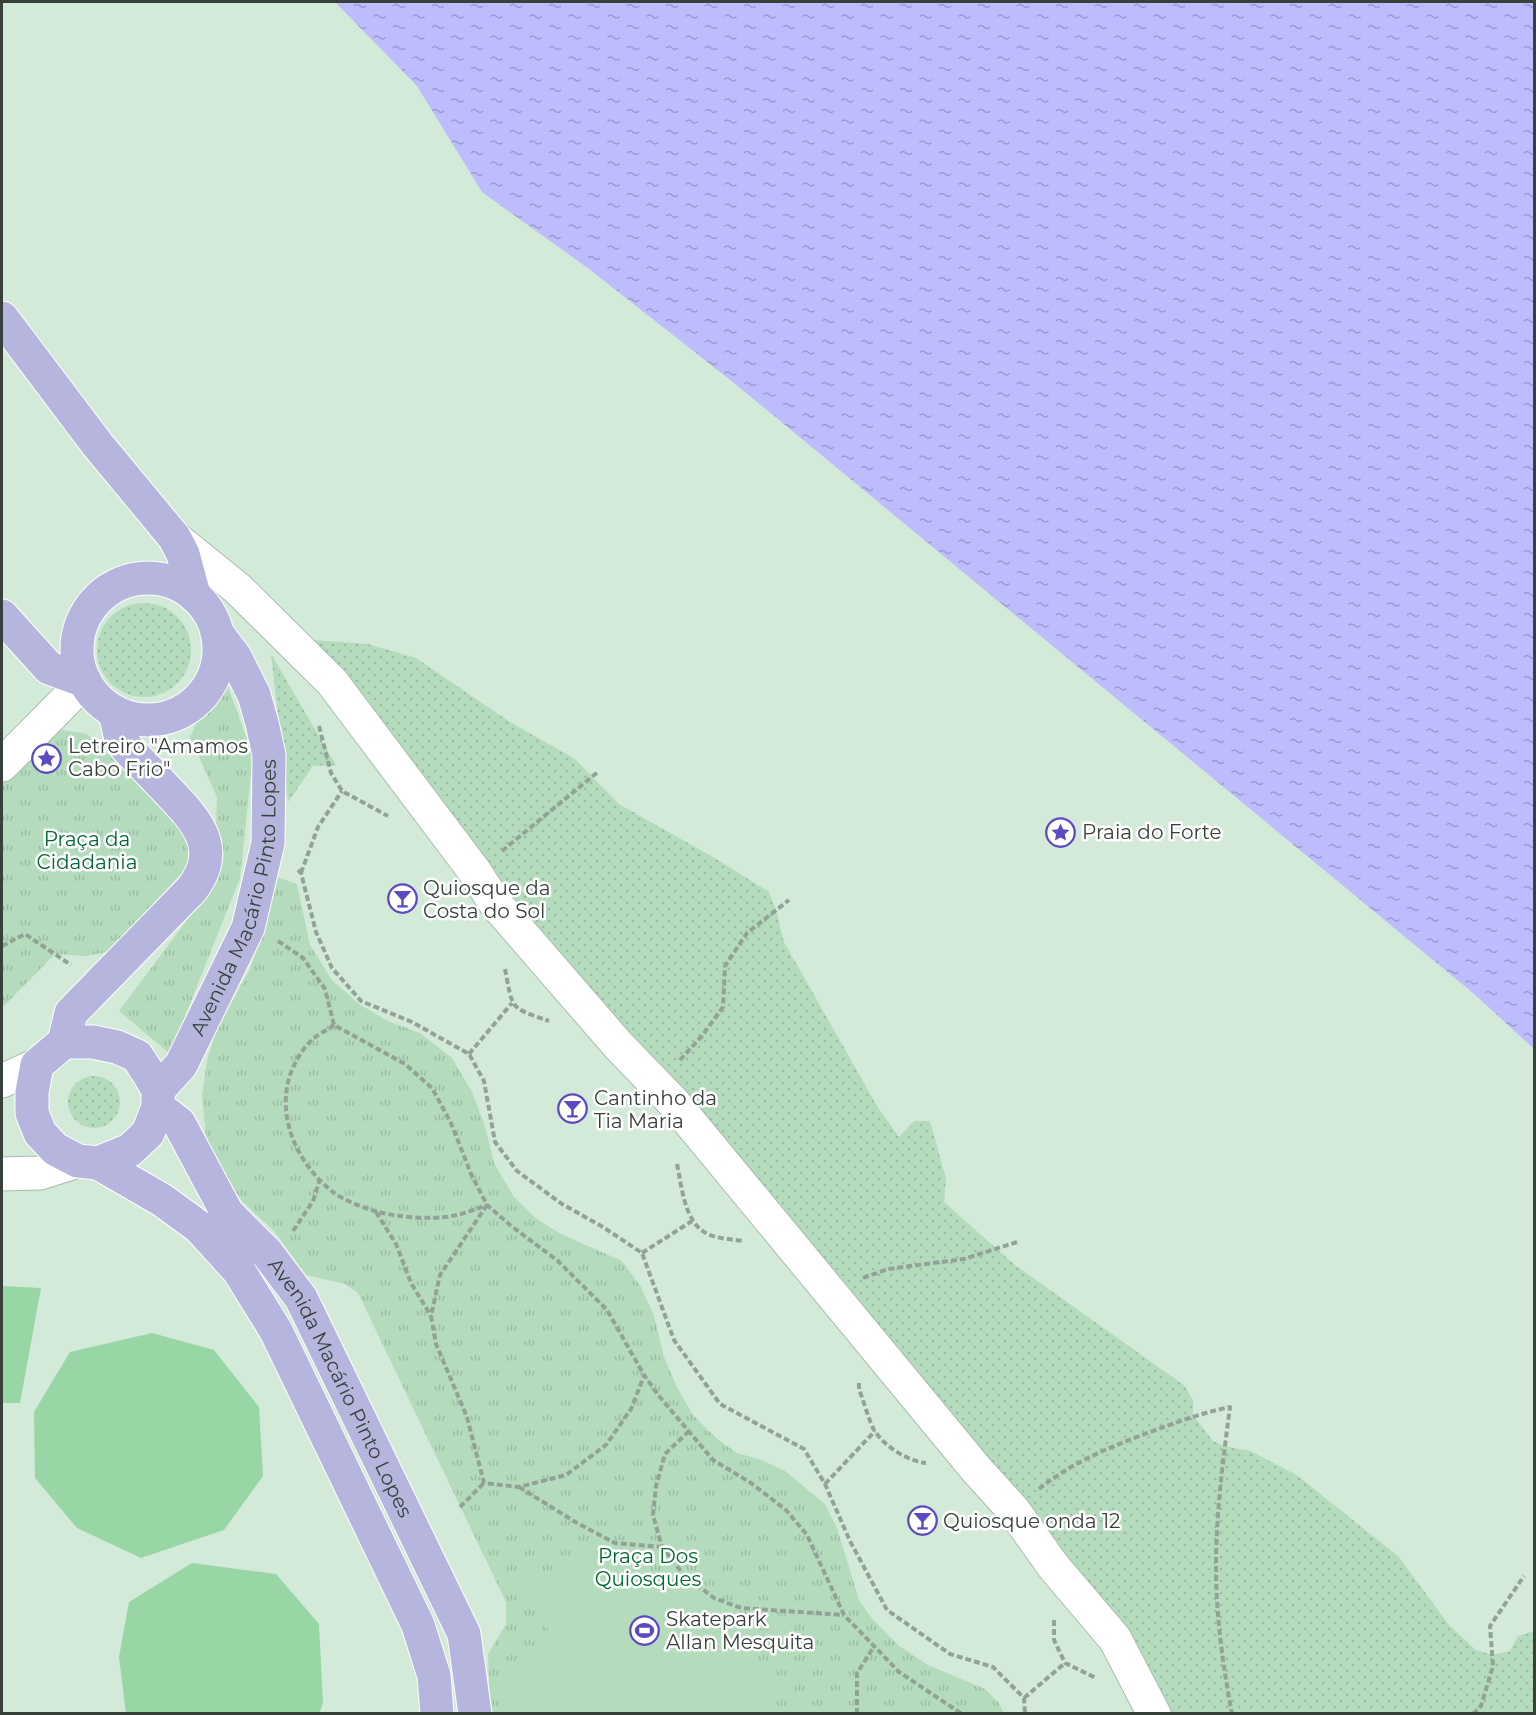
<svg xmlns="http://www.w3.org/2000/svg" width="1536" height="1715" viewBox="0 0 1536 1715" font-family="Montserrat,sans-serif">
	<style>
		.grass { fill: url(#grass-dots) }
		.park { fill: url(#park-tufts) }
		.pitch { fill: #b5dbbd }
		.water { fill: url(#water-ripples) }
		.building { fill: #98d6a6 }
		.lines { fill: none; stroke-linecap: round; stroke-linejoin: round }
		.minor-casing { stroke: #a8bdac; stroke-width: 35 }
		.major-casing { stroke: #fff; stroke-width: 35 }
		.path { stroke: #92a295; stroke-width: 4; stroke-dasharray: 6 3; stroke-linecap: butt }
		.minor { stroke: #fff; stroke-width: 33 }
		.major { stroke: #b5b5dd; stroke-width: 33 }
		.labels { text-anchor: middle; stroke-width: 5; stroke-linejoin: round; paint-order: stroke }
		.poi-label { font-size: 20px; fill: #374039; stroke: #fff; text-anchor: start }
		.park-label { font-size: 20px; fill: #006931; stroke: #fff }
		.street-label { font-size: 20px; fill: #374039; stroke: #fff }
	</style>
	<defs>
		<pattern id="grass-dots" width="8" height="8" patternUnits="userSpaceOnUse" patternTransform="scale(1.5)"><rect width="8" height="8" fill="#b5dbbd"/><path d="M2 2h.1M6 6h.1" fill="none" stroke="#9cbda3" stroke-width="1.8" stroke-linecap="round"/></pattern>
		<pattern id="park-tufts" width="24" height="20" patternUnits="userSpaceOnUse" patternTransform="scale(1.5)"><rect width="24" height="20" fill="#b5dbbd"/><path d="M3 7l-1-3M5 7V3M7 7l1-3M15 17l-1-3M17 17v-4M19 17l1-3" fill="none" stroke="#9cbda3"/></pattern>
		<pattern id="water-ripples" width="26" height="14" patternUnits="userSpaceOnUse" patternTransform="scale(1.5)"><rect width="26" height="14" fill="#bcbcfe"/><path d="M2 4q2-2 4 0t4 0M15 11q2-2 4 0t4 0" fill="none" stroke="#9a9acf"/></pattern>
	</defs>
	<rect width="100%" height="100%" fill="#d4ead9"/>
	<path class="grass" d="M97 650a47 47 0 1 1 94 0a47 47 0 1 1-94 0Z
		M 313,640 L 368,644 L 416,658 L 510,722 L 575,759 L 619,804 L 718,860 L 769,892 L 776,910 L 784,942 L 877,1106 L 899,1137 L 914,1121 L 930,1121 L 946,1179 L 944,1202 L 1015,1265 L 1185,1386 L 1193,1401 L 1193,1415 L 1213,1441 L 1224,1446 L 1251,1451 L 1298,1476 L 1399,1557 L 1449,1625 L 1476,1650 L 1492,1655 L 1510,1651 L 1518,1636 L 1534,1631 L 1534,1713 L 1158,1713 L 300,649 Z
		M 271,654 L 336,765 L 313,766 L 288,802 Z
		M68 1102a26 26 0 1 1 52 0a26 26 0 1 1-52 0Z"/>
	<path class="park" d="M 227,684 L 253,756 L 240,878 L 170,1054 L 119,1011 L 214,884 L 217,797 L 190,737 L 207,701 Z
		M 62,730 L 87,734 L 181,824 L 191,852 L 184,871 L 108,952 L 85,956 L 55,954 L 2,1008 L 2,782 L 41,743 Z
		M 277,877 L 297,884 L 310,945 L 332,980 L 359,1004 L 388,1021 L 420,1033 L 452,1058 L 472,1092 L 485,1126 L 494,1163 L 514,1197 L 534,1217 L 561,1234 L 622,1261 L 641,1287 L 654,1316 L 664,1357 L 677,1387 L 693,1415 L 716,1438 L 737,1453 L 762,1460 L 785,1471 L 825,1504 L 837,1528 L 859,1600 L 873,1620 L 898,1645 L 928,1665 L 985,1689 L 999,1703 L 1004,1713 L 490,1713 L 488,1654 L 506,1624 L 506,1602 L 358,1293 L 345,1284 L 306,1275 L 274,1231 L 242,1201 L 222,1171 L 206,1137 L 202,1096 L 207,1061 L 217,1027 L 249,971 L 267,923 Z"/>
	<path class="pitch" d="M 604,1557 L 647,1561 L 650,1578 L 679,1585 L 710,1602 L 739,1626 L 742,1637 L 758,1658 L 776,1710 L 770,1714 L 507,1713 L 506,1701 L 508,1665 L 554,1637 L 516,1584 L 559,1567 Z"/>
	<path class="water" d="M 335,2 L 1534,2 L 1534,1049 L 1473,993 L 734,383 L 589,269 L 482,192 L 417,86 Z"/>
	<path class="building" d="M 2,1286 L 41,1288 L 20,1403 L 2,1403 Z
		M 152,1333 L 214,1350 L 259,1407 L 263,1476 L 224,1530 L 141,1558 L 77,1528 L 35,1478 L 34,1412 L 70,1352 Z
		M 192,1563 L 276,1574 L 319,1624 L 323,1703 L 319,1714 L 126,1714 L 119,1657 L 129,1602 Z"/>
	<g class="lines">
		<defs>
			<path id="minor" d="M 174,537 L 237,588 L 332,682 L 475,872 L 495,903 L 618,1045 L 674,1103 L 976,1469 L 1014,1511 L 1053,1566 L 1115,1639 L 1154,1714
				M 2,765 L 85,681
				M 2,1081 L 37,1065
				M 2,1174 L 40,1173 L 78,1161"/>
			<g id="major">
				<path d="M 2,318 L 97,444 L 174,537 L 183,554 L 194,595"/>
				<circle cx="148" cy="649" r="71"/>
				<path d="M 2,616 L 49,668 L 85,681"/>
				<path d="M 64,1042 L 71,1013 L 192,889 C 222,849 198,822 169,792 C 155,777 140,762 126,747 L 120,735 L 115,712"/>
				<path d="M 64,1042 L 93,1042 L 117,1047 L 137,1056 L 150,1076 L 158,1090 L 158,1107 L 148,1133 L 130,1150 L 98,1163 L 78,1161 L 55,1149 L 40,1133 L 32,1113 L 32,1092 L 37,1065 Z"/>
				<path id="s1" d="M 158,1090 L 181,1065 L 248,928 L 268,843 L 269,755 L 262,723 L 254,695 L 235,657 L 217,633"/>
				<path id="s2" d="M 158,1107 L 179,1123 L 227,1213 L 267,1253 L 301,1298 L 464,1634 L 475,1714"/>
				<path d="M 98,1163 L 162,1200 L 199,1227 L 239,1271 L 276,1331 L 418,1625 L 434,1676 L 437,1714"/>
			</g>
		</defs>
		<use href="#minor" class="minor-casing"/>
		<use href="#major" class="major-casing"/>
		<path class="path" d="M 319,726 L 331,773 L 342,791 L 388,816
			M 502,851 L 599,771
			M 298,870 L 301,873 L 316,932 L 332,968 L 361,1001 L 412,1022 L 469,1054 L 484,1081 L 495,1142 L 517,1171 L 562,1204 L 603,1227 L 642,1253 L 674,1340 L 720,1404 L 804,1449 L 825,1484 L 850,1541 L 887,1610 L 950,1654 L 993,1667 L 1024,1698 L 1025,1714
			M 301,873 L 318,827 L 342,791
			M 278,941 L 303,958 L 325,989 L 334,1025 L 405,1064 L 432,1088 L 451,1123 L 471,1174 L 487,1205 L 510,1225 L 558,1261 L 607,1310 L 644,1375 L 659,1396 L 713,1460 L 751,1483 L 786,1510 L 807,1535 L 844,1615 L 899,1672 L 962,1714
			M 2,946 L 25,934 L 71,965
			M 505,969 C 513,1010 509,1007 549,1021
			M 334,1025 C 326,1031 314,1036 308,1044 C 267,1091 287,1156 333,1192 C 343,1200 362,1207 375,1211 C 395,1217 431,1220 452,1216 C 464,1214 475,1209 487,1205
			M 469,1054 L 512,1003
			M 680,1060 L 702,1036 L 723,1007 L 725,966 L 747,933 L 789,900
			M 677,1164 C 682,1187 684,1225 710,1235 C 720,1239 732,1239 743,1241
			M 487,1205 L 440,1275 L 431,1316 L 436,1344 L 467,1417 L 484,1483 L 519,1487 L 566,1475 L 606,1445 L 631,1409 L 644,1376
			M 376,1212 L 396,1244 L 411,1283 L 431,1316
			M 293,1231 L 313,1201 L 320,1179
			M 642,1253 L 692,1221
			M 863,1278 L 888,1269 L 964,1259 L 1017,1242
			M 859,1383 L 859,1389 C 864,1402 868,1418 874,1430 C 884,1446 907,1461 926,1463
			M 689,1431 L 665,1454 L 656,1486 L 653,1515 L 662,1547 L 684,1575 L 714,1598 L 741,1608 L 844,1615
			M 825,1484 L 875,1431
			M 519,1487 L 577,1523 L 615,1543 L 662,1547
			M 1039,1489 C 1070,1464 1105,1449 1142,1435 C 1172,1424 1197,1414 1230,1407 C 1223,1460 1216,1513 1216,1567 C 1216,1616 1223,1666 1232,1714
			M 460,1507 L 484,1483
			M 1054,1620 L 1054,1640 L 1065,1663 L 1096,1678
			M 1024,1698 L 1065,1663
			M 857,1714 L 857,1673 L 875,1645
			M 1473,1714 L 1481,1706 L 1493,1666 L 1490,1626 L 1524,1576"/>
		<use href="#minor" class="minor"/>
		<use href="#major" class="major"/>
	</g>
	<defs>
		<symbol id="sight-ring" viewBox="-11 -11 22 22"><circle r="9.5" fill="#fff" stroke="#5b4ac2" stroke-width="1.5"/><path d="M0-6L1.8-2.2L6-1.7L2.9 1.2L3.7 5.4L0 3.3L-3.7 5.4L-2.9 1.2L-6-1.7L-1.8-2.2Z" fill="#5b4ac2"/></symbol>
		<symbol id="bar-ring" viewBox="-11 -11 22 22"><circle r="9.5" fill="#fff" stroke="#5b4ac2" stroke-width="1.5"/><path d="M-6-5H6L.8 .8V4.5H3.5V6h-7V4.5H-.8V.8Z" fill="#5b4ac2"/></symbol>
		<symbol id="stadium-ring" viewBox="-11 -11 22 22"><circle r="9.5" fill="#fff" stroke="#5b4ac2" stroke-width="1.5"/><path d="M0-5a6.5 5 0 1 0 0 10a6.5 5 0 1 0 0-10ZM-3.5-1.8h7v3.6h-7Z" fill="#5b4ac2"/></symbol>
	</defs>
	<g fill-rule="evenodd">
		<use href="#sight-ring" x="30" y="742" width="33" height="33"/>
		<use href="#sight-ring" x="1044" y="816" width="33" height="33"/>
		<use href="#bar-ring" x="386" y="882" width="33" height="33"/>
		<use href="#bar-ring" x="556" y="1092" width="33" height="33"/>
		<use href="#bar-ring" x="906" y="1504" width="33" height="33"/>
		<use href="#stadium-ring" x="628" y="1614" width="33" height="33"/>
	</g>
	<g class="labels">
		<g class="poi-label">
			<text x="68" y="753">Letreiro "Amamos<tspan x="68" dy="23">Cabo Frio"</tspan></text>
			<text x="1082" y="839">Praia do Forte</text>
			<text x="423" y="895">Quiosque da<tspan x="423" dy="23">Costa do Sol</tspan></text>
			<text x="594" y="1105">Cantinho da<tspan x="594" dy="23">Tia Maria</tspan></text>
			<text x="943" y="1528">Quiosque onda 12</text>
			<text x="666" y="1626">Skatepark<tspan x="666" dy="23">Allan Mesquita</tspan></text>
		</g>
		<g class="park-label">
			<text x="87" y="846">Praça da<tspan x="87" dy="23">Cidadania</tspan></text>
			<text x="648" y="1563">Praça Dos<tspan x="648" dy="23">Quiosques</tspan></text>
		</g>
		<g class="street-label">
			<text dy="7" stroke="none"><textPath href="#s1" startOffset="213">Avenida Macário Pinto Lopes</textPath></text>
			<text dy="7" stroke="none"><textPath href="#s2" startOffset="339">Avenida Macário Pinto Lopes</textPath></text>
		</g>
	</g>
	<rect width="1536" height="1715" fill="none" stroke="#374039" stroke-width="6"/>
</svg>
